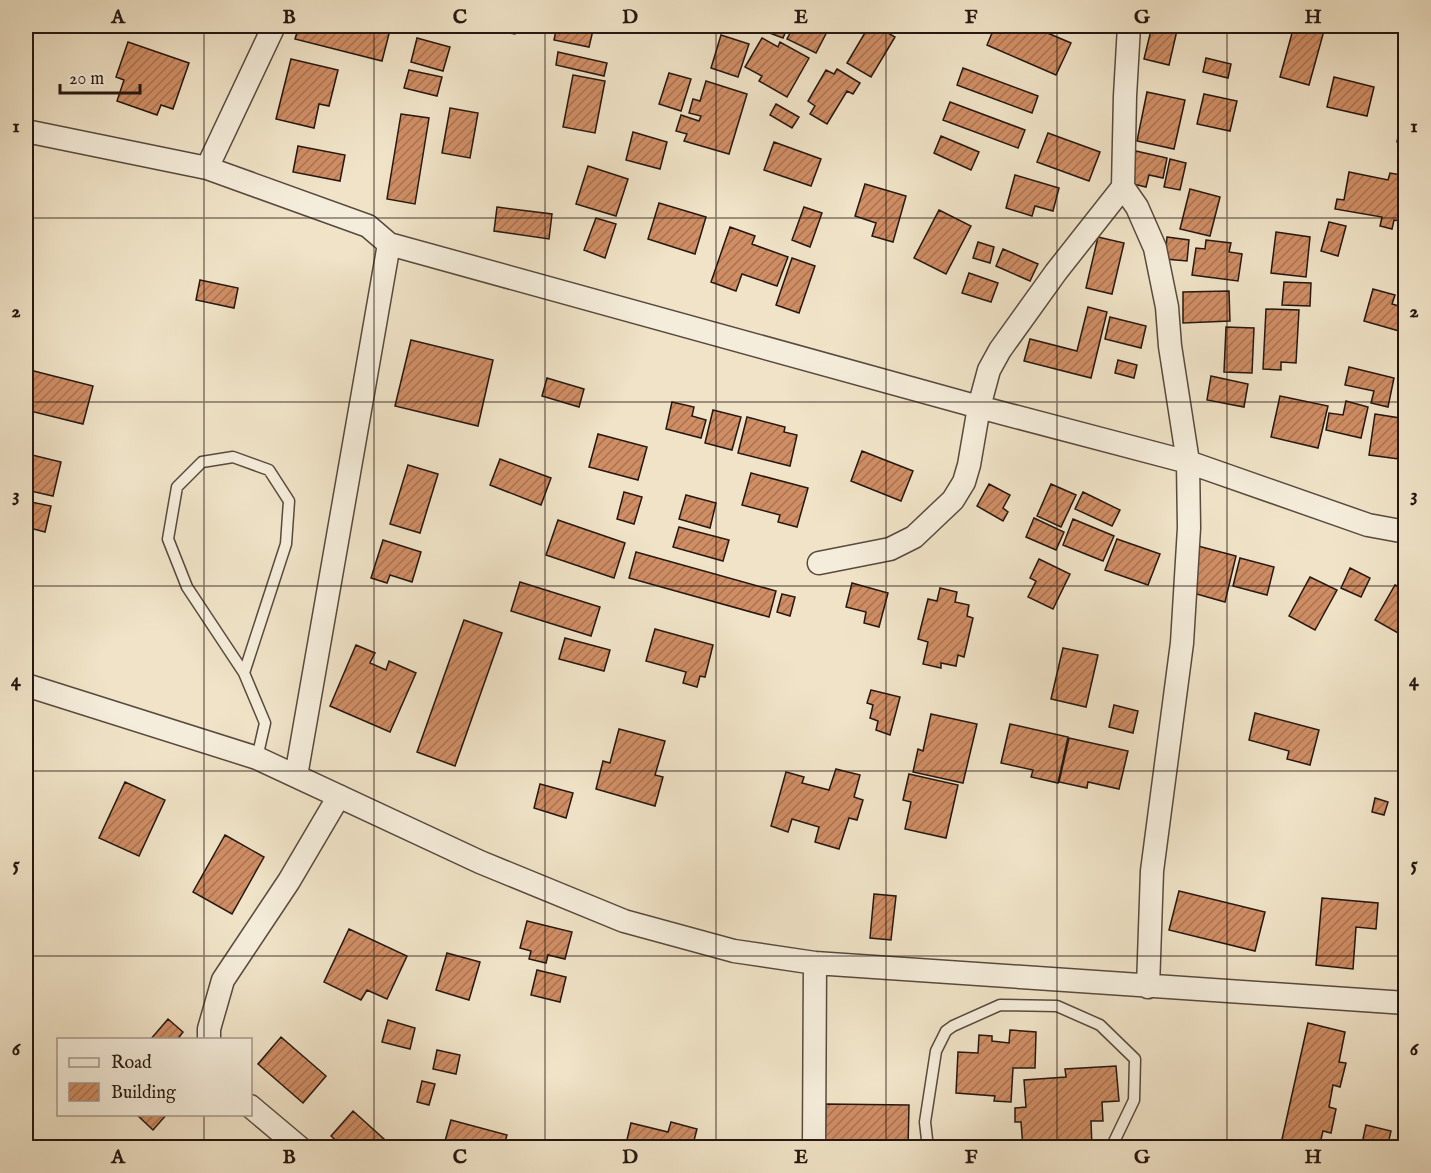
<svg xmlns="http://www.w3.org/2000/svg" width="1431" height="1173" viewBox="0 0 1431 1173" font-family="'IM FELL English',serif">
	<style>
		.building { fill: url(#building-hatch); stroke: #251711; stroke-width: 1.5 }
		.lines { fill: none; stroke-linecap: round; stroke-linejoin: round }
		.lane-casing { stroke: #584a3e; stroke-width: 13 }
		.street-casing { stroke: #584a3e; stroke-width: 25 }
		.lane { stroke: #f5eddb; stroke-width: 10 }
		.street { stroke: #f5eddb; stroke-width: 22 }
		.grid { fill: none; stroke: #251711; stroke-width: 1.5; stroke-opacity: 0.55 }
		.neatline { fill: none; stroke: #251711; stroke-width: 2 }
		.grid-label { font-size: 20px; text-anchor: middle; font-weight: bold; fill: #251711 }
	</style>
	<defs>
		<pattern id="building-hatch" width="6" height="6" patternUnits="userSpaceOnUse" patternTransform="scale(1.5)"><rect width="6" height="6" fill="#d08e65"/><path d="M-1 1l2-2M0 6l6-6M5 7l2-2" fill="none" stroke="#a97352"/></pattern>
	</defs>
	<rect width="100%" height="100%" fill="#f0e3c7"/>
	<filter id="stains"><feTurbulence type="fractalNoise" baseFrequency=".00333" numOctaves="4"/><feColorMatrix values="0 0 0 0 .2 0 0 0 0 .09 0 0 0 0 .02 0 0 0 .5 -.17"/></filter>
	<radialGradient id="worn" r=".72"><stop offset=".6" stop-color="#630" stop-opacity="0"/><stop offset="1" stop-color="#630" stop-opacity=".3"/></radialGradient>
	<path class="building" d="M 299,26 L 391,26 L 382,61 L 295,39 Z
		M 487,26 L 517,26 L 515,34 L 487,29 Z
		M 557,26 L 594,26 L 589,47 L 554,40 Z
		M 751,26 L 788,26 L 783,38 Z
		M 794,26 L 830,26 L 816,53 L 787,39 Z
		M 869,26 L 876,26 L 895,37 L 871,77 L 847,63 Z
		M 995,26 L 1031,26 L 1071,43 L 1056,75 L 987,45 Z
		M 1152,26 L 1178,26 L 1169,65 L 1144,59 Z
		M 1294,26 L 1320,26 L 1325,27 L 1309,85 L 1280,77 Z
		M 721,35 L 749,44 L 738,77 L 711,68 Z
		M 417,38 L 450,47 L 443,71 L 411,62 Z
		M 762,38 L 778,47 L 780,42 L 809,58 L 787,97 L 759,81 L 762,76 L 745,67 Z
		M 128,42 L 189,63 L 173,109 L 161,105 L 157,115 L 117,101 L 124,80 L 116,77 Z
		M 558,52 L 607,63 L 604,76 L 556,65 Z
		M 1206,58 L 1231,64 L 1228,78 L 1203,72 Z
		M 291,59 L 338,70 L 329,106 L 319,104 L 314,128 L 276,119 Z
		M 963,68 L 1038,96 L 1032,113 L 957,85 Z
		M 837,69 L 860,83 L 853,94 L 847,91 L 827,124 L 810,114 L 815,106 L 808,101 L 826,70 L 834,74 Z
		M 409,70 L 442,77 L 437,96 L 404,88 Z
		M 669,73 L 691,79 L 681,111 L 659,104 Z
		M 573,75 L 605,81 L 595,133 L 563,127 Z
		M 1334,77 L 1374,87 L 1367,116 L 1327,107 Z
		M 706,81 L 747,94 L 729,154 L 684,141 L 687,134 L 676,131 L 681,115 L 699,121 L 701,116 L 689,113 L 693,99 L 700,101 Z
		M 1147,92 L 1185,100 L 1174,149 L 1137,141 Z
		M 1204,94 L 1237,101 L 1230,131 L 1197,124 Z
		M 950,102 L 1025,130 L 1018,148 L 943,120 Z
		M 1405,102 L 1406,102 L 1406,144 L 1397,142 Z
		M 776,104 L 799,117 L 792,128 L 770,115 Z
		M 450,108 L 478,113 L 470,158 L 442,153 Z
		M 401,114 L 429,118 L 415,204 L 387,199 Z
		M 633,132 L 667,142 L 660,169 L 626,160 Z
		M 1048,133 L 1100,152 L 1089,181 L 1037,162 Z
		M 941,136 L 979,152 L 971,170 L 934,153 Z
		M 774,142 L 821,159 L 811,186 L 764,170 Z
		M 298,146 L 345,155 L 340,181 L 293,172 Z
		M 1136,151 L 1167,158 L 1163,178 L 1149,175 L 1146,187 L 1129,183 Z
		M 1170,159 L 1186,163 L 1180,190 L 1164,187 Z
		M 588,166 L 628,179 L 616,216 L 576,204 Z
		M 1349,172 L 1388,180 L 1390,173 L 1402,175 L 1401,182 L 1406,183 L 1406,222 L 1394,220 L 1392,229 L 1380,226 L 1382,217 L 1335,209 L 1337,199 L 1344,200 Z
		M 1015,175 L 1059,188 L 1053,211 L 1035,206 L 1032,216 L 1006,208 Z
		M 865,184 L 906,196 L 893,242 L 872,236 L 876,223 L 855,216 Z
		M 1190,189 L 1220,197 L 1210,236 L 1180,229 Z
		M 659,203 L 706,217 L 695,254 L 648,239 Z
		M 497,207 L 552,214 L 549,239 L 494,231 Z
		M 804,207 L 822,213 L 810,247 L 792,240 Z
		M 939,210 L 971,226 L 946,274 L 914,258 Z
		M 596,218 L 616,224 L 605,258 L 584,250 Z
		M 1329,222 L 1346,226 L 1338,256 L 1321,251 Z
		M 730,227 L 755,236 L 752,244 L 788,257 L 777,286 L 742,274 L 736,291 L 711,282 Z
		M 1276,232 L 1310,237 L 1306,277 L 1271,273 Z
		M 1098,237 L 1124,243 L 1112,294 L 1086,288 Z
		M 1167,237 L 1189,240 L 1187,261 L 1165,259 Z
		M 1206,240 L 1231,243 L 1229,252 L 1242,254 L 1238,281 L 1192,275 L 1196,248 L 1205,249 Z
		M 978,242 L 994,247 L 990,263 L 973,258 Z
		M 1003,249 L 1038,264 L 1030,281 L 996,266 Z
		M 792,258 L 815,266 L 799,313 L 776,305 Z
		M 969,273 L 998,283 L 991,302 L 962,293 Z
		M 200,280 L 238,288 L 234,308 L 196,300 Z
		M 1284,282 L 1311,283 L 1310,306 L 1282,305 Z
		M 1373,289 L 1395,295 L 1392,304 L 1406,308 L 1406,333 L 1364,321 Z
		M 1229,291 L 1230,321 L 1183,323 L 1183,292 Z
		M 1088,307 L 1107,312 L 1091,378 L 1024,361 L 1030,339 L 1077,351 Z
		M 1266,309 L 1299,310 L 1296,363 L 1281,362 L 1281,370 L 1263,369 Z
		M 1110,317 L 1146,326 L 1141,348 L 1105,339 Z
		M 1226,327 L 1254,328 L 1252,373 L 1224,372 Z
		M 411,340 L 493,360 L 478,426 L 395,406 Z
		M 1118,360 L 1137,365 L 1134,378 L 1115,373 Z
		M 1349,367 L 1394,378 L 1388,407 L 1371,403 L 1374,391 L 1345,385 Z
		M 26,369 L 93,386 L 83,424 L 26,410 Z
		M 1211,376 L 1248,384 L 1244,407 L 1207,400 Z
		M 547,378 L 584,389 L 579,407 L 542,396 Z
		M 1280,396 L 1328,406 L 1318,448 L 1271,437 Z
		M 1346,401 L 1368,407 L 1361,438 L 1326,430 L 1329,413 L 1343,415 Z
		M 672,402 L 694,407 L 692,416 L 706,420 L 701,438 L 666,429 Z
		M 713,410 L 741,417 L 732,450 L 705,443 Z
		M 1375,414 L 1406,419 L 1406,460 L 1369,455 Z
		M 747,417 L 785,427 L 784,432 L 797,435 L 790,466 L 738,453 Z
		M 598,434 L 647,447 L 638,480 L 589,467 Z
		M 862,451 L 913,471 L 901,501 L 851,481 Z
		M 28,454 L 61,462 L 53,496 L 26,490 L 26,467 Z
		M 500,459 L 551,478 L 541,505 L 490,485 Z
		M 408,465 L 438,474 L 420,533 L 390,524 Z
		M 751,473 L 808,488 L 797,527 L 778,522 L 780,515 L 742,505 Z
		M 989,484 L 1010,495 L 1003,508 L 1008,512 L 1003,521 L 977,506 Z
		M 1051,484 L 1076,495 L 1061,527 L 1037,516 Z
		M 624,492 L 642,497 L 634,524 L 617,519 Z
		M 1083,492 L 1120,510 L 1112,526 L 1075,509 Z
		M 686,495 L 716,503 L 710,528 L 679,519 Z
		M 26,501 L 51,506 L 45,532 L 26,527 Z
		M 1034,518 L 1064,532 L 1056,550 L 1026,537 Z
		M 1073,519 L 1114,536 L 1103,561 L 1063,545 Z
		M 558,520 L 625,543 L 614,578 L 546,555 Z
		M 679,527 L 729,540 L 723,561 L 673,547 Z
		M 1117,539 L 1160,554 L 1148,585 L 1105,570 Z
		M 383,540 L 421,552 L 412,582 L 390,575 L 387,583 L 371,578 Z
		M 1198,546 L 1236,556 L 1225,602 L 1186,591 Z
		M 636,552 L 776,591 L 769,617 L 629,578 Z
		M 1240,558 L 1274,567 L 1267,595 L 1233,586 Z
		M 1039,559 L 1070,574 L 1053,609 L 1028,597 L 1036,581 L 1030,578 Z
		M 1350,568 L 1370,578 L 1361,597 L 1341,588 Z
		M 1310,577 L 1337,590 L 1315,630 L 1289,616 Z
		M 520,582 L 600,607 L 591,636 L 511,611 Z
		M 852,583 L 888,593 L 879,627 L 864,623 L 866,612 L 846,607 Z
		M 1395,585 L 1406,590 L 1406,620 L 1398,633 L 1375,620 Z
		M 940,588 L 957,592 L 955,602 L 969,605 L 967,616 L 973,618 L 964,657 L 958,655 L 956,666 L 941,663 L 941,668 L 923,664 L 928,642 L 918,639 L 928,599 L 937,601 Z
		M 782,594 L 795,597 L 790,616 L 777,612 Z
		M 464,620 L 502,633 L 455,766 L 417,752 Z
		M 655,629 L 713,645 L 705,677 L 700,676 L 697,687 L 683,683 L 686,672 L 646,661 Z
		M 565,638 L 610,650 L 604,671 L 559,659 Z
		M 356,645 L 375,653 L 370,663 L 386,670 L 389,661 L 416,673 L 390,732 L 330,706 Z
		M 1063,648 L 1098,655 L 1086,707 L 1051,699 Z
		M 871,690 L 900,697 L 890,735 L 876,730 L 878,721 L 870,718 L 873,705 L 867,703 Z
		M 1114,705 L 1138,711 L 1133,733 L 1109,727 Z
		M 1255,713 L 1319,730 L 1310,765 L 1287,759 L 1289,751 L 1249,740 Z
		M 931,714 L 977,724 L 963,783 L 913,772 L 918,749 L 923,751 Z
		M 1010,724 L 1068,737 L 1058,783 L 1031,777 L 1033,770 L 1001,763 Z
		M 619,729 L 665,741 L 655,775 L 663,777 L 655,806 L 596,789 L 603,761 L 610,763 Z
		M 1069,738 L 1128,751 L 1119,789 L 1088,782 L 1087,788 L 1059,782 Z
		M 836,769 L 860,775 L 854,797 L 863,800 L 857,820 L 849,818 L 839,849 L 815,842 L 819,827 L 792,819 L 788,832 L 771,826 L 786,772 L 804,777 L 802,783 L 829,790 Z
		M 909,774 L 958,785 L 946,838 L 905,829 L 911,802 L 903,800 Z
		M 125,782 L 165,800 L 139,856 L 99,838 Z
		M 540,784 L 573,793 L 566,818 L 534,808 Z
		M 1375,798 L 1388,802 L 1384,815 L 1372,812 Z
		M 225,835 L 264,857 L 232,914 L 193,892 Z
		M 1179,891 L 1265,912 L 1255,951 L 1169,930 Z
		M 874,894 L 896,896 L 891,940 L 870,938 Z
		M 1322,898 L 1378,903 L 1376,929 L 1356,927 L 1353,969 L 1316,965 Z
		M 527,921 L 572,932 L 565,959 L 548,955 L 546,963 L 529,959 L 531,951 L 520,948 Z
		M 349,929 L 407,956 L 387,999 L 367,990 L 361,1000 L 324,982 Z
		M 447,953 L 480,962 L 469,1000 L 436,990 Z
		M 537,970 L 566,977 L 560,1002 L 531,995 Z
		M 168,1019 L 183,1032 L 177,1040 L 150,1040 Z
		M 388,1020 L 415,1028 L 410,1049 L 382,1042 Z
		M 1308,1023 L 1345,1032 L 1339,1062 L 1346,1063 L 1340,1087 L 1333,1085 L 1329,1107 L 1336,1109 L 1331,1133 L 1323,1131 L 1319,1148 L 1280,1148 Z
		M 1010,1030 L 1036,1032 L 1035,1068 L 1013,1068 L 1011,1102 L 994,1101 L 995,1096 L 956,1093 L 958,1052 L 978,1053 L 979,1035 L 992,1036 L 992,1041 L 1009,1043 Z
		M 281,1037 L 326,1076 L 303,1103 L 258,1064 Z
		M 437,1050 L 460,1055 L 456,1074 L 433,1069 Z
		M 1116,1066 L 1119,1101 L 1102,1102 L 1103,1121 L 1091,1121 L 1092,1148 L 1023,1148 L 1021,1122 L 1015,1122 L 1015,1108 L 1026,1107 L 1024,1080 L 1066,1077 L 1065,1069 Z
		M 422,1081 L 435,1084 L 429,1105 L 417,1102 Z
		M 826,1104 L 909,1105 L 908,1148 L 825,1148 Z
		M 353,1111 L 394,1148 L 344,1148 L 331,1136 Z
		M 136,1114 L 167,1114 L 153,1130 Z
		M 451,1120 L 507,1135 L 503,1148 L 443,1148 Z
		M 671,1122 L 697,1129 L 692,1148 L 625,1148 L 631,1123 L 668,1132 Z
		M 1366,1125 L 1391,1131 L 1387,1148 L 1361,1148 Z"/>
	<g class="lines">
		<defs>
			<path id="lane" d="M 244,673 L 286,544 L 289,501 L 269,470 L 233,457 L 202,462 L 177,487 L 168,539 L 187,587 L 244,673 L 265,723 L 257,758
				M 928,1148 L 925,1122 L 936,1051 L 946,1031 L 953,1026 L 1000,1005 L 1057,1006 L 1100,1025 L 1135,1059 L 1134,1100 L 1111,1148"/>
			<path id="street" d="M 1129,26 L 1125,96 L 1123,187 L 1137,207 L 1155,248 L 1167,307 L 1170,346 L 1188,462 L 1189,528 L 1182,643 L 1152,871 L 1148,987
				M 26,131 L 207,168 L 368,226 L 389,244 L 979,407 L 1188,462 L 1368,525 L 1406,532
				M 207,168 L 274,26
				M 819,563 L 890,549 L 914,537 L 953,500 L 964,482 L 969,465 L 979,407 L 989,370 L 1000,350 L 1056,272 L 1123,187
				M 26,685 L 257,758 L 480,862 L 624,921 L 734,951 L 815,963 L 1406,1003
				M 296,776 L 389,244
				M 209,1040 L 209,1029 L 223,980 L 289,881 L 339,796
				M 250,1106 L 300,1148
				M 814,1148 L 815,963"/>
		</defs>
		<use href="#lane" class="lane-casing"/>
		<use href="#street" class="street-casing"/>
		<use href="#lane" class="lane"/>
		<use href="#street" class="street"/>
	</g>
	<path class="grid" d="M 204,26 L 204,1040M 374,26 L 374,1148M 545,26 L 545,1148M 716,26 L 716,1148M 886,26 L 886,1148M 1057,26 L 1057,1148M 1227,26 L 1227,1148M 26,218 L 1406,218M 26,402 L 1406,402M 26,586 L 1406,586M 26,771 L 1406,771M 26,956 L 1406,956M 204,1114 L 204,1148"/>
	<rect width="1431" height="1173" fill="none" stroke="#f0e3c7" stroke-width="66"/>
	<rect x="57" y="1038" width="195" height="78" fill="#f5eddb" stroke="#a2978a" stroke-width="1.5"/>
	<rect x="69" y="1058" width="30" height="9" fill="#f5eddb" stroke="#a2978a" stroke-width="1.5"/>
	<text x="111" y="1068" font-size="18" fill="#251711">Road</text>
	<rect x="69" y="1083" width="30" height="18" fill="url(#building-hatch)" stroke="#a2978a" stroke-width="1.5"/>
	<text x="111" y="1098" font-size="18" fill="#251711">Building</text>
	<path d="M60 84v9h80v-9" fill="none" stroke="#251711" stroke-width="3"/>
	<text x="69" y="84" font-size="18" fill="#251711" stroke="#f5eddb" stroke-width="4.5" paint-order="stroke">20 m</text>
	<rect x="33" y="33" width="1365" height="1107" class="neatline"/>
	<g class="grid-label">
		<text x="118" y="23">A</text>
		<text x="289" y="23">B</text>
		<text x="460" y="23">C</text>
		<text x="630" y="23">D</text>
		<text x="801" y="23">E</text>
		<text x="971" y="23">F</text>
		<text x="1142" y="23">G</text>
		<text x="1313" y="23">H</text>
		<text x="16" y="132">1</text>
		<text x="1414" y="132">1</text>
		<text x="16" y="317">2</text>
		<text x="1414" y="317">2</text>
		<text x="16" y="501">3</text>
		<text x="1414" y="501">3</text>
		<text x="16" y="686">4</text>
		<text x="1414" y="686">4</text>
		<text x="16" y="870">5</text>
		<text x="1414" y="870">5</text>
		<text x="16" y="1055">6</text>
		<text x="1414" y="1055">6</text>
		<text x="118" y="1163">A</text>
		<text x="289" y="1163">B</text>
		<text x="460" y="1163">C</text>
		<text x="630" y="1163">D</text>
		<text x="801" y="1163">E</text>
		<text x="971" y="1163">F</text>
		<text x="1142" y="1163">G</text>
		<text x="1313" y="1163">H</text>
	</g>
	<rect width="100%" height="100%" filter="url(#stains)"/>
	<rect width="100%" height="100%" fill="url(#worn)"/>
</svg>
